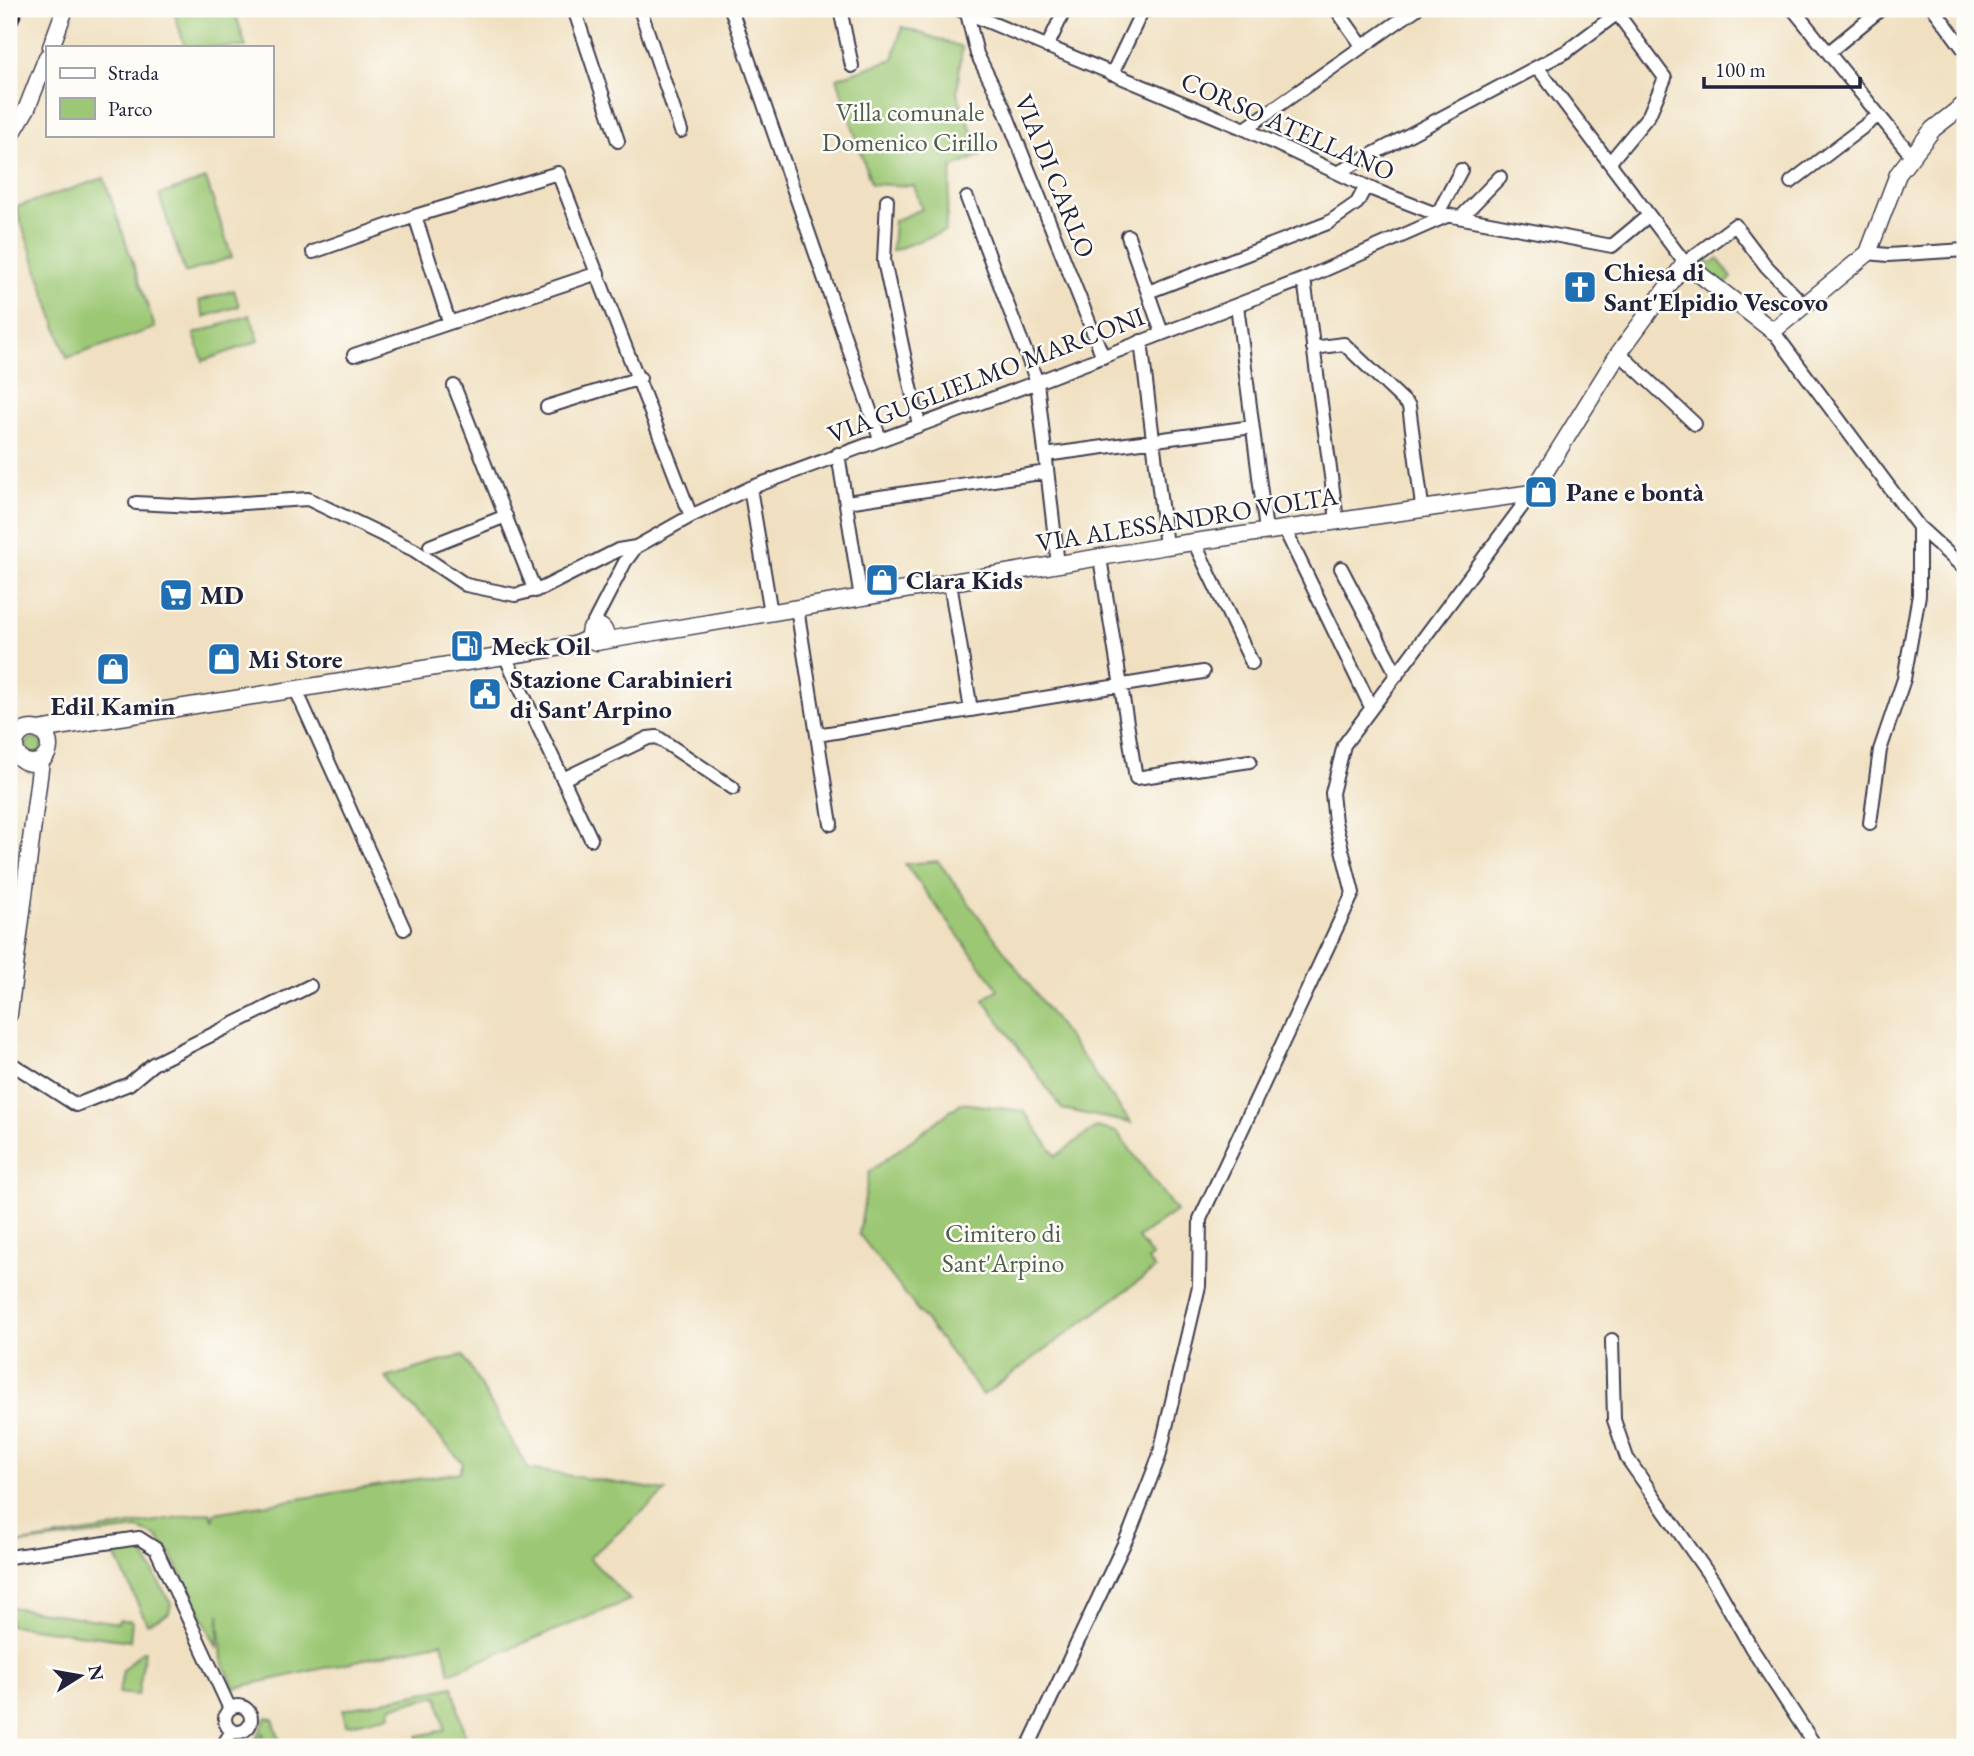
<svg xmlns="http://www.w3.org/2000/svg" width="1974" height="1756" viewBox="0 0 1974 1756" font-family="'EB Garamond',serif">
	<style>
		.green { fill: #9cc875; stroke: #5f7558; stroke-width: 2 }
		.lines { fill: none; stroke-linecap: round; stroke-linejoin: round }
		.minor-casing { stroke: #413e4f; stroke-width: 16 }
		.tertiary-casing { stroke: #413e4f; stroke-width: 19 }
		.minor { stroke: #fff; stroke-width: 12 }
		.tertiary { stroke: #fff; stroke-width: 16 }
		.rail { stroke: #22223b; stroke-width: 3.5 }
		.labels { text-anchor: middle; stroke-width: 5; stroke-linejoin: round; paint-order: stroke }
		.park-label { font-size: 26px; fill: #4d5c4f; stroke: #fdfcf7 }
		.street-label { font-size: 26px; fill: #22223b; stroke: #fdfcf7 }
		.poi-label { font-size: 26px; font-weight: bold; fill: #22223b; stroke: #fdfcf7; text-anchor: start }
	</style>
	<rect width="100%" height="100%" fill="#fdfcf7"/>
	<filter id="ink" filterUnits="userSpaceOnUse"><feTurbulence type="fractalNoise" baseFrequency=".0143" numOctaves="2"/><feDisplacementMap in="SourceGraphic" scale="14" xChannelSelector="R" yChannelSelector="G"/><feConvolveMatrix kernelMatrix="1 2 1 2 8 2 1 2 1" color-interpolation-filters="sRGB"/></filter>
	<filter id="wash" filterUnits="userSpaceOnUse"><feTurbulence type="fractalNoise" baseFrequency=".00686" numOctaves="4" result="noise"/><feDisplacementMap in="SourceGraphic" scale="28" xChannelSelector="R" yChannelSelector="G"/><feGaussianBlur stdDeviation="1.57" result="paint"/><feColorMatrix in="noise" values="0 0 0 0 0 0 0 0 0 0 0 0 0 0 0 0 0 1.4 0 .05"/><feComposite in="paint" operator="in"/></filter>
	<g filter="url(#wash)">
		<rect width="100%" height="100%" fill="#f0e0c1"/>
		<path class="green" d="M 173,9 L 234,9 L 246,47 L 185,47 Z
			M 902,27 L 962,47 L 957,93 L 981,155 L 952,168 L 945,231 L 892,251 L 894,221 L 922,209 L 914,186 L 871,184 L 837,78 L 893,59 Z
			M 104,178 L 155,328 L 67,358 L 16,207 Z
			M 206,179 L 232,257 L 185,273 L 159,195 Z
			M 1703,254 L 1711,264 L 1718,259 L 1732,278 L 1721,289 L 1689,264 Z
			M 234,290 L 239,306 L 204,317 L 199,301 Z
			M 250,315 L 259,341 L 203,361 L 194,334 Z
			M26 746a8 8 0 1 1 16 0a8 8 0 1 1-16 0Z
			M 938,861 L 1131,1123 L 1062,1109 L 984,1000 L 998,989 L 905,864 Z
			M 961,1103 L 1024,1111 L 1056,1156 L 1096,1127 L 1117,1132 L 1176,1211 L 1138,1238 L 1152,1256 L 1148,1260 L 1155,1269 L 983,1395 L 859,1234 L 869,1172 Z
			M 463,1355 L 528,1469 L 666,1491 L 589,1558 L 630,1600 L 450,1673 L 442,1642 L 234,1688 L 222,1660 L 219,1613 L 218,1649 L 170,1552 L 156,1536 L 138,1529 L 9,1545 L 210,1512 L 214,1521 L 214,1513 L 460,1472 L 463,1463 L 386,1378 Z
			M 129,1552 L 143,1554 L 171,1604 L 169,1613 L 147,1624 L 115,1554 Z
			M 10,1607 L 118,1623 L 119,1620 L 132,1620 L 130,1641 L 9,1625 Z
			M 142,1651 L 145,1651 L 138,1695 L 119,1693 L 123,1670 Z
			M 453,1686 L 467,1746 L 408,1747 L 419,1745 L 417,1736 L 445,1730 L 438,1696 L 390,1707 L 391,1715 L 346,1725 L 343,1710 Z
			M 266,1718 L 273,1719 L 282,1747 L 268,1747 L 263,1733 L 260,1741 L 256,1739 Z"/>
	</g>
	<g filter="url(#ink)">
		<g class="lines">
			<defs>
				<path id="minor" d="M 574,9 L 618,141
					M 640,9 L 681,131
					M 731,9 L 880,439
					M 840,9 L 852,66
					M 958,9 L 1245,129 L 1374,190 L 1431,212 L 1612,246 L 1648,216
					M 966,9 L 977,54 L 1003,106 L 1103,357
					M 1336,9 L 1363,47
					M 1793,9 L 1911,155
					M 1934,9 L 1965,51
					M 1047,47 L 1065,9
					M 1829,52 L 1881,9
					M 1538,68 L 1685,263 L 1735,225 L 1766,266 L 1804,305
					M 1112,74 L 1143,9
					M 1245,129 L 1416,9
					M 1610,162 L 1649,115 L 1665,78 L 1614,9
					M 1339,172 L 1567,51 L 1623,9
					M 1791,182 L 1879,115
					M 967,198 L 1037,382 L 1058,565
					M 887,200 L 884,261 L 919,425
					M 1438,213 L 1461,170
					M 415,216 L 449,322
					M 1461,217 L 1500,177
					M 1128,236 L 1162,333
					M 313,252 L 415,216 L 558,173 L 691,516
					M 1868,253 L 1888,255 L 1965,250
					M 1304,279 L 1337,520
					M 1148,292 L 1328,223 L 1357,203 L 1366,186
					M 1237,305 L 1266,531
					M 1773,331 L 1919,527 L 1965,569
					M 1141,341 L 1166,546
					M 1313,348 L 1344,344 L 1409,406 L 1422,506
					M 1619,353 L 1695,424
					M 354,355 L 598,273
					M 454,386 L 535,591
					M 547,407 L 640,378
					M 838,454 L 861,598
					M 1045,455 L 1252,427
					M 750,488 L 771,613
					M 847,502 L 1047,472
					M 136,503 L 194,506 L 308,499 L 414,550 L 466,585 L 515,595 L 543,588 L 618,550 L 636,547
					M 1284,528 L 1371,707
					M 1194,542 L 1252,663
					M 430,546 L 506,516
					M 1100,558 L 1136,778 L 1250,761
					M 1341,568 L 1397,675
					M 950,583 L 971,710
					M 797,608 L 831,824
					M 591,628 L 625,562 L 636,547 L 691,516 L 750,488 L 1037,382 L 1304,279 L 1449,215
					M 505,656 L 591,839
					M 296,690 L 404,929
					M 817,735 L 1203,672
					M 563,779 L 648,738 L 657,737 L 733,788
					M 1870,823 L 1880,750 L 1904,679 L 1919,595 L 1919,527
					M 9,1062 L 76,1105 L 129,1084 L 153,1064 L 310,986
					M 1612,1340 L 1614,1420 L 1627,1458 L 1714,1582 L 1752,1649 L 1816,1747
					M 9,1557 L 139,1538 L 156,1549 L 230,1709
					M225 1719a13 13 0 1 1 26 0a13 13 0 1 1-26 0Z
					M 222,1747 L 232,1731
					M 1028,1747 L 1131,1529 L 1159,1457 L 1199,1286 L 1200,1219 L 1353,893 L 1335,822 L 1332,793 L 1344,745 L 1532,493"/>
				<path id="tertiary" d="M 51,47 L 65,9
					M 9,139 L 27,108 L 47,57
					M589 634a8 8 0 1 1 16 0a8 8 0 1 1-16 0Z
					M 602,641 L 1166,546 L 1532,493 L 1619,353 L 1685,263 L 1773,331 L 1868,253 L 1898,174 L 1933,129 L 1965,104
					M15 746a17 17 0 1 1 34 0a17 17 0 1 1-34 0Z
					M 39,730 L 574,645 L 590,638
					M 9,1014 L 41,761"/>
			</defs>
			<use href="#minor" class="minor-casing"/>
			<use href="#tertiary" class="tertiary-casing"/>
			<use href="#minor" class="minor"/>
			<use href="#tertiary" class="tertiary"/>
			<path class="rail" d="M 9,39 L 23,9"/>
		</g>
	</g>
	<defs>
		<symbol id="church-square" viewBox="-11 -11 22 22"><rect x="-9" y="-9" width="18" height="18" rx="4" fill="#1f6fb2" stroke="#fdfcf7"/><path d="M-1.2-6h2.4v3.5h3.3v2.4h-3.3V6h-2.4V-.1h-3.3v-2.4h3.3Z" fill="#fff"/></symbol>
		<symbol id="shop-square" viewBox="-11 -11 22 22"><rect x="-9" y="-9" width="18" height="18" rx="4" fill="#1f6fb2" stroke="#fdfcf7"/><path d="M-5-2.5h2.3a2.7 3.5 0 0 1 5.4 0H5L5.5 6h-11ZM-1.5-2.5h3a1.5 2.3 0 0 0-3 0Z" fill="#fff"/></symbol>
		<symbol id="supermarket-square" viewBox="-11 -11 22 22"><rect x="-9" y="-9" width="18" height="18" rx="4" fill="#1f6fb2" stroke="#fdfcf7"/><path d="M-6-5.5h2.5l.6 2H6L4.5 2H-2.5L-4.4-4H-6ZM-1.5 3.2a1.3 1.3 0 1 0 .1 0ZM3 3.2a1.3 1.3 0 1 0 .1 0Z" fill="#fff"/></symbol>
		<symbol id="fuel-square" viewBox="-11 -11 22 22"><rect x="-9" y="-9" width="18" height="18" rx="4" fill="#1f6fb2" stroke="#fdfcf7"/><path d="M-5.5-6h7V0h2V4h1.3V-2.5L3-4.5l.8-.8L6-3V5H2.5V1h-1V6h-7ZM-4.2-4.7v3.2H.2V-4.7Z" fill="#fff"/></symbol>
		<symbol id="civic-square" viewBox="-11 -11 22 22"><rect x="-9" y="-9" width="18" height="18" rx="4" fill="#1f6fb2" stroke="#fdfcf7"/><path d="M-.6-6.5H3V-4.5H.6V-3L4-1V1h2V6H-6V1h2V-1L-.6-3ZM-1.2 2.5V6h2.4V2.5Z" fill="#fff"/></symbol>
	</defs>
	<g fill-rule="evenodd">
		<use href="#church-square" x="1561" y="268" width="38" height="38"/>
		<use href="#shop-square" x="1522" y="473" width="38" height="38"/>
		<use href="#shop-square" x="863" y="561" width="38" height="38"/>
		<use href="#supermarket-square" x="157" y="576" width="38" height="38"/>
		<use href="#fuel-square" x="448" y="627" width="38" height="38"/>
		<use href="#shop-square" x="205" y="640" width="38" height="38"/>
		<use href="#shop-square" x="94" y="650" width="38" height="38"/>
		<use href="#civic-square" x="466" y="675" width="38" height="38"/>
	</g>
	<g class="labels">
		<g class="park-label">
			<text x="910" y="121">Villa comunale<tspan x="910" dy="30">Domenico Cirillo</tspan></text>
			<text x="1003" y="1242">Cimitero di<tspan x="1003" dy="30">Sant'Arpino</tspan></text>
		</g>
		<g class="street-label">
			<text transform="translate(1288 126) rotate(24)" y="9">CORSO ATELLANO</text>
			<text transform="translate(1055 176) rotate(68)" y="9">VIA DI CARLO</text>
			<text transform="translate(986 375) rotate(-21)" y="9">VIA GUGLIELMO MARCONI</text>
			<text transform="translate(1187 519) rotate(-9)" y="9">VIA ALESSANDRO VOLTA</text>
		</g>
		<g class="poi-label">
			<text x="1604" y="281">Chiesa di<tspan x="1604" dy="30">Sant'Elpidio Vescovo</tspan></text>
			<text x="1566" y="501">Pane e bontà</text>
			<text x="906" y="589">Clara Kids</text>
			<text x="200" y="604">MD</text>
			<text x="491" y="655">Meck Oil</text>
			<text x="248" y="668">Mi Store</text>
			<text x="510" y="688">Stazione Carabinieri<tspan x="510" dy="30">di Sant'Arpino</tspan></text>
			<text x="113" y="715" text-anchor="middle">Edil Kamin</text>
		</g>
	</g>
	<rect width="1974" height="1756" fill="none" stroke="#fdfcf7" stroke-width="35"/>
	<rect x="46" y="46" width="228" height="91" fill="#fdfcf7" stroke="#a5a5ac" stroke-width="2"/>
	<rect x="60" y="68" width="35" height="10" fill="#ffffff" stroke="#a5a5ac" stroke-width="2"/>
	<text x="108" y="80" font-size="21" fill="#22223b">Strada</text>
	<rect x="60" y="98" width="35" height="21" fill="#9cc875" stroke="#a5a5ac" stroke-width="2"/>
	<text x="108" y="116" font-size="21" fill="#22223b">Parco</text>
	<g transform="translate(80 1676) rotate(79)" stroke="#fdfcf7" stroke-width="5" paint-order="stroke">
	<path d="M0-5L12 26L0 18L-12 26Z" fill="#22223b"/>
	<text y="-10" font-size="19" font-weight="bold" text-anchor="middle" fill="#22223b">N</text>
	</g>
	<path d="M1704 77v10h156v-10" fill="none" stroke="#22223b" stroke-width="3.5"/>
	<text x="1715" y="77" font-size="21" fill="#22223b" stroke="#fdfcf7" stroke-width="5" paint-order="stroke">100 m</text>
</svg>
